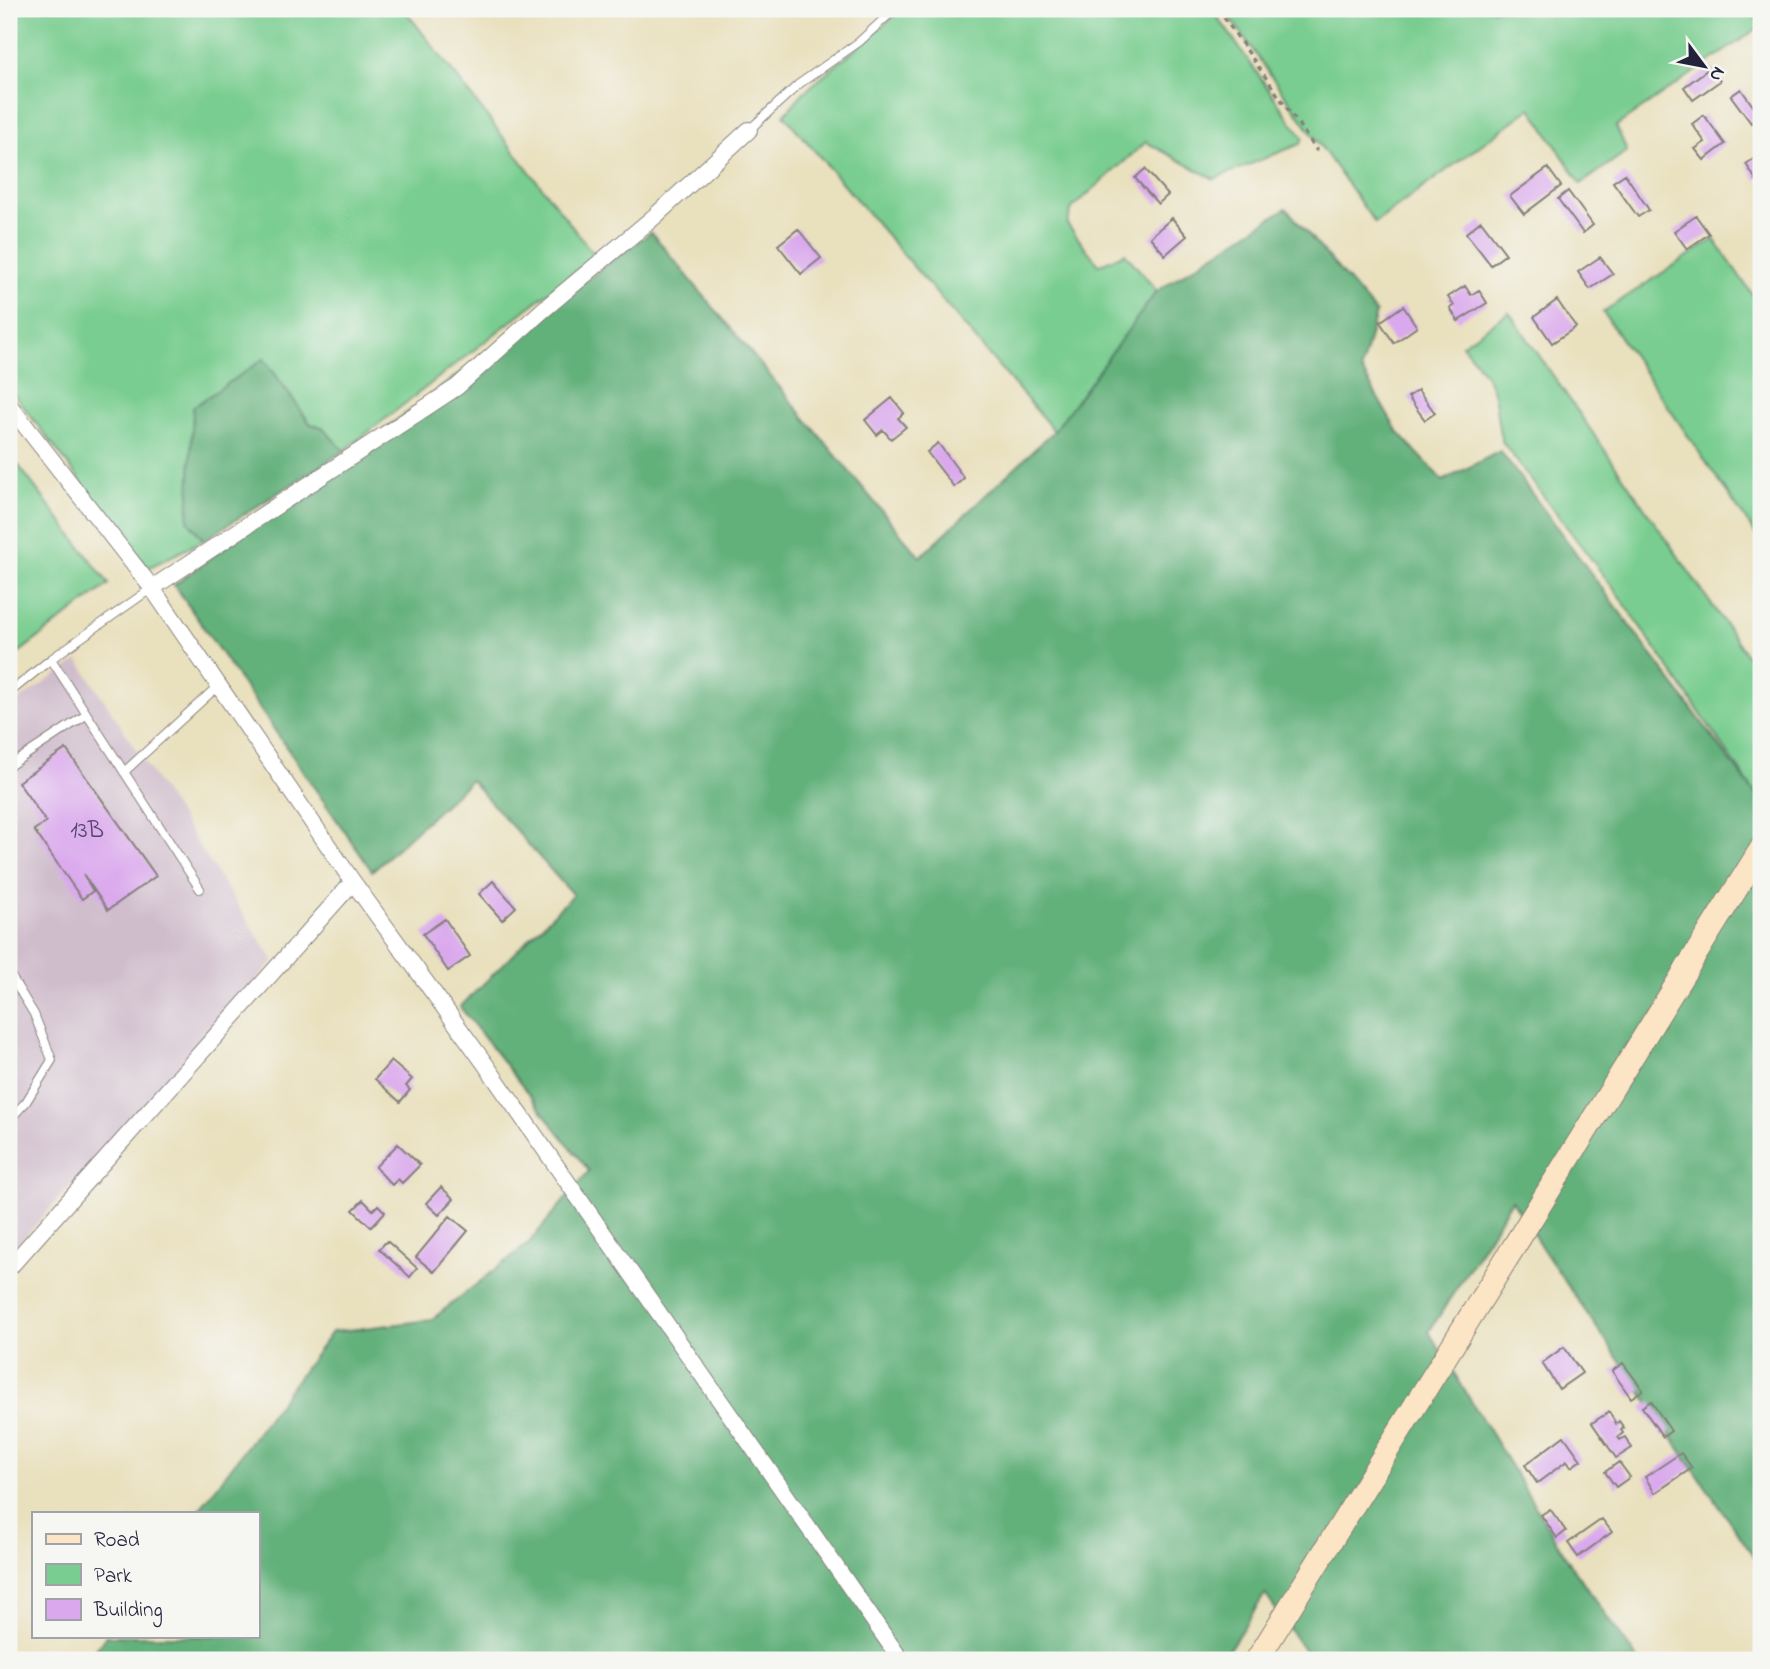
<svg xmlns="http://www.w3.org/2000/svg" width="1770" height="1669" viewBox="0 0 1770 1669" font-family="'Indie Flower',sans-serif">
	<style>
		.industrial { fill: #d0bdcc }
		.green { fill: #79cd90; stroke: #4e7866; stroke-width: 2 }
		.forest { fill: #62b07a; stroke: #42695a; stroke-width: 2 }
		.building { fill: #daa9ed }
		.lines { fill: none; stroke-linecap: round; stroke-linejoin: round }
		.lane-casing { stroke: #86817c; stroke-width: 10 }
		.street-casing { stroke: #86817c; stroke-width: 18 }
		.secondary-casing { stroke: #86817c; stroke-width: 25 }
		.path { stroke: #86817c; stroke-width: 3.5; stroke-dasharray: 5 5; stroke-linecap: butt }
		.lane { stroke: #fff; stroke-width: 8 }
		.street { stroke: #fff; stroke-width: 16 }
		.secondary { stroke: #fce5c4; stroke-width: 23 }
		.labels { text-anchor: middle; stroke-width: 7; stroke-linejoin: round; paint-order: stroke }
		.number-label { font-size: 24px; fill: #504468 }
	</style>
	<rect width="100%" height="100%" fill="#f6f6f2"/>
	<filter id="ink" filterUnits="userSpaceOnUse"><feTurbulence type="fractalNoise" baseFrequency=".0143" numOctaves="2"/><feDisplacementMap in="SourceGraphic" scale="14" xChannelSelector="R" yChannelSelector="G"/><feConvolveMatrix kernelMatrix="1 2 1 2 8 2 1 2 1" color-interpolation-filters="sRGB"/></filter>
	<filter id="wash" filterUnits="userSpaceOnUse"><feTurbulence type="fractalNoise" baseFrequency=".00686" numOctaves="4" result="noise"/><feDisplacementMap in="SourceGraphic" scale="28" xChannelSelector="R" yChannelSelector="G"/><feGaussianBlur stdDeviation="1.57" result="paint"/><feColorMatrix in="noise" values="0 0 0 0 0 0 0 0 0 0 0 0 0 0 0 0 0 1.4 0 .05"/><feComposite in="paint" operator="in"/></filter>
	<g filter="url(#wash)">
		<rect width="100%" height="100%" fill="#e9e0bd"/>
		<path class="industrial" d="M 78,660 L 274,961 L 9,1254 L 9,707 Z"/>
		<path class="green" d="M 9,9 L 404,9 L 595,256 L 344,451 L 322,427 L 311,424 L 264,359 L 188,521 L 204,540 L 148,568 L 9,388 Z
			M 903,9 L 1212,9 L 1303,138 L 1300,144 L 1214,179 L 1146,142 L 1072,208 L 1067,224 L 1099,265 L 1125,253 L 1157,291 L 1054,431 L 784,115 L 803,93 Z
			M 1224,9 L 1750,9 L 1761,26 L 1616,126 L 1627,151 L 1581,184 L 1531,108 L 1375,223 Z
			M 1714,239 L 1761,307 L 1761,542 L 1603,312 Z
			M 1509,312 L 1761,676 L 1761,801 L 1617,593 L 1503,443 C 1495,424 1499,400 1489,382 C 1483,369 1471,356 1462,345 Z
			M 9,453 L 109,584 L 17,654 L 9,642 Z"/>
		<path class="forest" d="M 1286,208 L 1376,313 L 1361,369 L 1397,431 L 1443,481 L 1500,451 L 1761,802 L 1761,1567 L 1544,1251 L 1512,1200 L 1429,1332 L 1574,1570 L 1638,1660 L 1311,1660 L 1265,1594 L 1222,1660 L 88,1660 L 106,1636 L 257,1636 L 257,1513 L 197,1513 L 332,1332 L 431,1320 L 528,1244 L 589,1171 L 460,1007 L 573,895 L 471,780 L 372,871 L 174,585 L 651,232 L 920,557 L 1054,431 L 1157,291 Z
			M 264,359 L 310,424 L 322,427 L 344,451 L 204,540 L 188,521 L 193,407 Z"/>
		<g id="blocks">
			<path class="building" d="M 1711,67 L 1720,81 L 1693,100 L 1684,87 Z
				M 1741,89 L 1760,116 L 1751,123 L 1731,96 Z
				M 1704,115 L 1725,144 L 1704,160 L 1695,149 L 1705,142 L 1692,124 Z
				M 1761,154 L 1761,177 L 1756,180 L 1746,164 Z
				M 1548,168 L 1561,186 L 1524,214 L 1510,196 Z
				M 1145,169 L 1168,195 L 1158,204 L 1135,178 Z
				M 1625,174 L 1649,210 L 1638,217 L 1613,182 Z
				M 1568,191 L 1593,225 L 1583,233 L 1558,199 Z
				M 1696,216 L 1709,234 L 1687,249 L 1674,231 Z
				M 1172,218 L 1187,236 L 1165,255 L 1150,237 Z
				M 1481,221 L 1506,254 L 1491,265 L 1466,233 Z
				M 798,229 L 821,258 L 801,274 L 778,245 Z
				M 1600,257 L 1613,274 L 1590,289 L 1578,272 Z
				M 1465,286 L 1471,295 L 1479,290 L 1487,303 L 1458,321 L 1450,308 L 1454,306 L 1448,297 Z
				M 1557,300 L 1576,327 L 1552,343 L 1534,317 Z
				M 1403,306 L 1417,327 L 1394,343 L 1380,322 Z
				M 1418,390 L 1435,413 L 1425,420 L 1408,397 Z
				M 892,398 L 904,413 L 898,418 L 906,427 L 891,439 L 883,430 L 877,435 L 865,420 Z
				M 938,443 L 964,478 L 954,487 L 927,452 Z
				M 66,749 L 156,876 L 108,910 L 83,874 L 93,891 L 82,899 L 34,830 L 46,822 L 18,782 Z
				M 493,881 L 516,907 L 502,920 L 479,894 Z
				M 445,919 L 470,956 L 448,971 L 423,934 Z
				M 391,1061 L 412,1079 L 406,1086 L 410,1090 L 400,1102 L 375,1079 Z
				M 398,1144 L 420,1165 L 402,1183 L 398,1179 L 392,1185 L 375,1167 Z
				M 441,1187 L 454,1199 L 439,1215 L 426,1203 Z
				M 363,1200 L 373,1210 L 378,1205 L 385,1212 L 371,1227 L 353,1210 Z
				M 450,1216 L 468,1231 L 434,1272 L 416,1257 Z
				M 387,1241 L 417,1268 L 410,1277 L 379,1249 Z
				M 1564,1347 L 1582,1373 L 1559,1389 L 1542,1363 Z
				M 1623,1363 L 1643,1390 L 1631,1398 L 1612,1371 Z
				M 1651,1401 L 1671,1431 L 1663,1437 L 1642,1407 Z
				M 1609,1412 L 1616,1424 L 1619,1421 L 1624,1428 L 1621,1430 L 1623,1433 L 1618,1437 L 1620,1440 L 1625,1437 L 1632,1448 L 1616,1458 L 1592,1423 Z
				M 1564,1436 L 1581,1460 L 1571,1467 L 1567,1461 L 1537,1483 L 1525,1465 Z
				M 1681,1453 L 1692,1468 L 1655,1493 L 1645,1477 Z
				M 1619,1462 L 1630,1477 L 1616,1487 L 1605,1472 Z
				M 1550,1509 L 1566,1531 L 1557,1538 L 1541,1515 Z
				M 1602,1519 L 1612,1532 L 1578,1557 L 1568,1543 Z"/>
		</g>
	</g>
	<g filter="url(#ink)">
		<use href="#blocks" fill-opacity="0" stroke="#86817c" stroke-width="2"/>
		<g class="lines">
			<defs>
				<path id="lane" d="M 749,130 L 799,84 L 859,42 L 895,9
					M 51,659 L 200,889
					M 9,693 L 51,659 L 152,588
					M 9,766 L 86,715
					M 124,772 L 219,685
					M 9,973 L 34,1014 L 52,1060 L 26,1102 L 9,1120"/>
				<path id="street" d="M 9,405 L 152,588 L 353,882 L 483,1061 L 901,1660
					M 152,588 L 457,387 L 543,310 L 654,217 L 749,130
					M 9,1268 L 353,882"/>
				<path id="secondary" d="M 1257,1660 L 1761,849"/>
			</defs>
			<use href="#lane" class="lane-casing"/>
			<use href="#street" class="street-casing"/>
			<use href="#secondary" class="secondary-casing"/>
			<path class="path" d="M 1218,9 L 1317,151"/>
			<use href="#lane" class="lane"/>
			<use href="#street" class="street"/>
			<use href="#secondary" class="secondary"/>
		</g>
	</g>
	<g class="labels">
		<g class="number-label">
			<text x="87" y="837">13B</text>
		</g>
	</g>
	<rect width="1770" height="1669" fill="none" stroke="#f6f6f2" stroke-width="35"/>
	<rect x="32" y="1512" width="228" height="126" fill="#f6f6f2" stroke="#a1a1a9" stroke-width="2"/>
	<rect x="46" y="1534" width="35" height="10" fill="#fce5c4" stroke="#a1a1a9" stroke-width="2"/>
	<text x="94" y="1546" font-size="21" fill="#22223b">Road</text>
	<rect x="46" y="1564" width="35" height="21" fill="#79cd90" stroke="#a1a1a9" stroke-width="2"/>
	<text x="94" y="1582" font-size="21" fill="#22223b">Park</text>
	<rect x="46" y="1599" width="35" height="21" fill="#daa9ed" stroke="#a1a1a9" stroke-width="2"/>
	<text x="94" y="1616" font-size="21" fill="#22223b">Building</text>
	<g transform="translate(1704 66) rotate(122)" stroke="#f6f6f2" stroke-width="5" paint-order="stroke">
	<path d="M0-5L12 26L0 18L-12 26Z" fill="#22223b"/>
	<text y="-10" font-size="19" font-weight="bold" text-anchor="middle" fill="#22223b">N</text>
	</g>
</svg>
